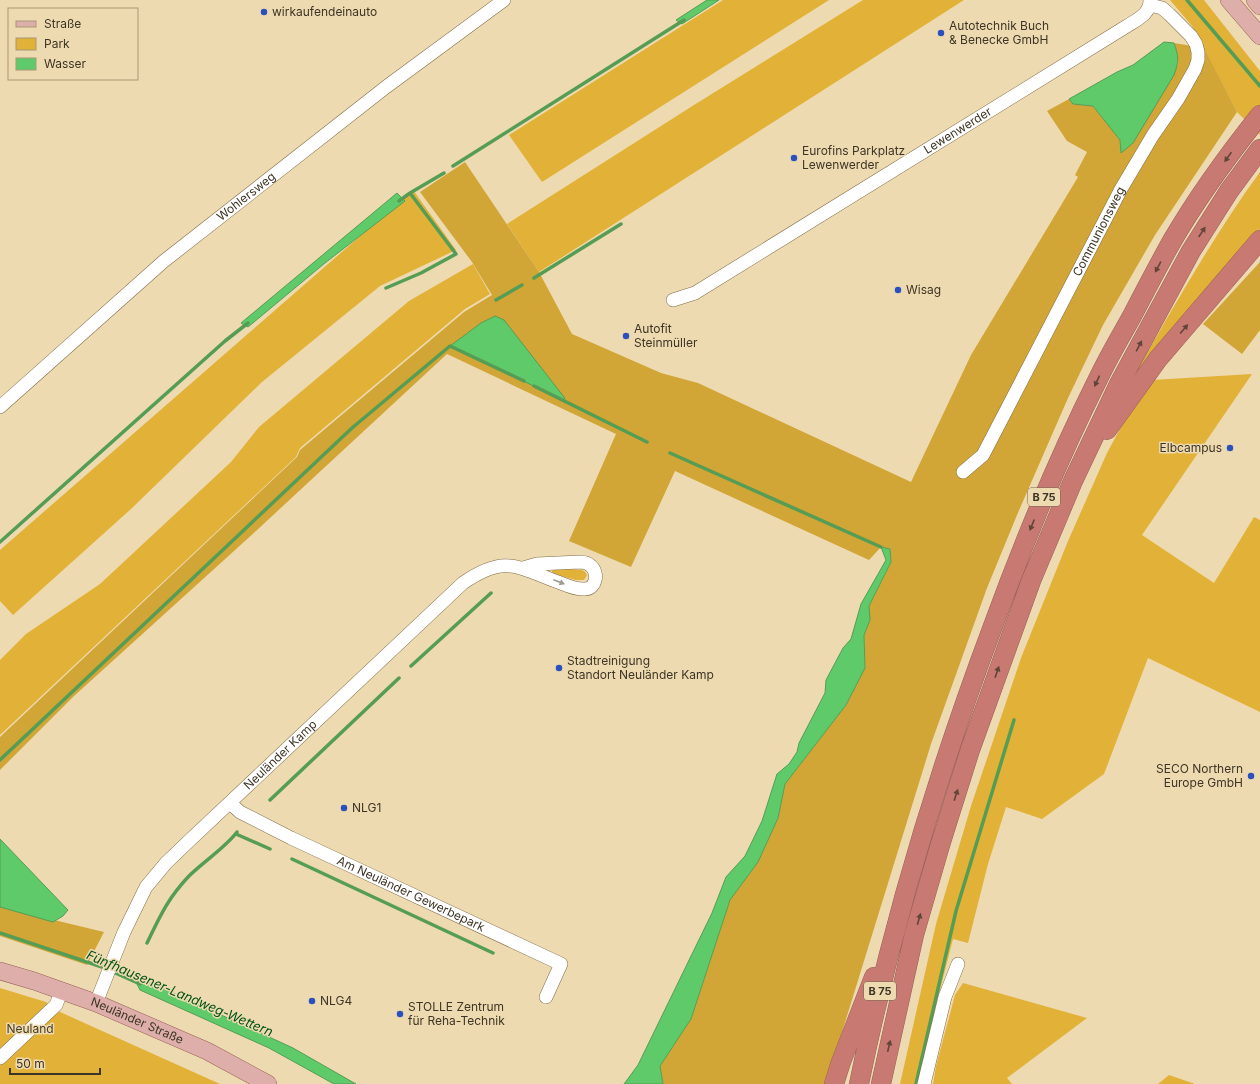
<svg xmlns="http://www.w3.org/2000/svg" width="1260" height="1084" viewBox="0 0 1260 1084" font-family="Inter,sans-serif">
	<style>
		.green { fill: #e2b137 }
		.forest { fill: #d1a536 }
		.water { fill: #5fca6a; stroke: #559d55 }
		.lines { fill: none; stroke-linecap: round; stroke-linejoin: round }
		.stream { stroke: #559d55; stroke-width: 3.5 }
		.minor-casing { stroke: #7f6d46; stroke-width: 14 }
		.major-casing { stroke: #976157; stroke-width: 18 }
		.highway-casing { stroke: #976157; stroke-width: 20 }
		.minor { stroke: #fff; stroke-width: 13 }
		.major { stroke: #deafaa; stroke-width: 17 }
		.highway { stroke: #c87972; stroke-width: 19 }
		.oneway { fill: #604638 }
		.oneway2 { fill: #9e9a92 }
		.poi-dot { fill: #2a4fbe; stroke: #eedab0; stroke-width: 1.5 }
		.labels { text-anchor: middle; stroke-width: 3; stroke-linejoin: round; paint-order: stroke }
		.shield { fill: #eedab0; stroke: #72664f; stroke-width: 1 }
		.shield-label { font-size: 11px; font-weight: bold; fill: #3d3525 }
		.poi-label { font-size: 12px; fill: #3d3525; stroke: #eedab0; text-anchor: start }
		.street-label { font-size: 12px; fill: #3d3525; stroke: #eedab0 }
		.park-label { font-size: 12px; fill: #463b24; stroke: #eedab0 }
		.water-label { font-size: 13px; font-style: italic; fill: #005213; stroke: #eedab0 }
	</style>
	<rect width="100%" height="100%" fill="#eedab0"/>
	<path class="green" d="M 723,0 L 829,0 L 542,182 L 509,135 Z
		M 863,0 L 964,0 L 539,272 L 507,224 L 694,105 Z
		M 1170,0 L 1204,0 L 1260,71 L 1260,135 L 1237,112 L 1192,26 Z
		M 1260,172 L 1260,229 L 1137,373 L 1137,370 C 1176,303 1214,235 1260,172 Z
		M 413,190 L 456,250 L 380,286 L 262,382 L 131,509 L 13,615 L 0,601 L 0,550 Z
		M 473,264 L 490,294 L 465,309 L 300,448 L 296,457 L 0,735 L 0,660 L 26,634 L 100,584 L 231,462 L 259,427 L 409,301 Z
		M 1252,374 L 1142,535 L 1214,583 L 1254,517 L 1260,520 L 1260,712 L 1148,658 L 1104,774 L 1042,819 L 1006,807 L 988,864 L 968,943 L 953,939 L 933,1017 L 919,1084 L 900,1084 L 936,924 L 971,806 L 1021,658 L 1068,541 L 1107,453 L 1127,416 L 1152,380 Z
		M 556,568 L 582,570 L 585,572 L 587,575 L 584,580 L 576,580 L 553,574 L 552,571 Z
		M 963,983 L 1087,1018 L 1007,1078 L 1012,1084 L 933,1084 L 936,1066 L 955,995 Z
		M 0,988 L 46,1002 L 58,1011 L 80,1021 L 220,1084 L 0,1084 Z
		M 1169,1075 L 1195,1084 L 1158,1084 Z"/>
	<path class="forest" d="M 1174,43 L 1204,48 L 1237,112 L 1155,235 L 1103,325 L 1068,398 L 1017,515 L 987,588 L 931,744 L 826,1084 L 663,1084 L 660,1066 L 691,1019 L 730,900 L 758,862 L 778,818 L 785,784 L 846,705 L 865,668 L 864,635 L 870,620 L 869,606 L 891,562 L 890,549 L 881,547 L 869,560 L 675,471 L 631,567 L 569,541 L 616,434 L 447,354 L 257,530 L 74,696 L 0,770 L 0,737 L 297,457 L 300,450 L 464,312 L 492,295 L 472,262 L 420,192 L 465,162 L 539,272 L 572,334 L 661,373 L 698,383 L 911,482 L 971,355 L 1078,177 L 1075,175 L 1087,152 L 1067,141 L 1047,111 L 1069,99 L 1073,104 L 1093,106 L 1120,140 L 1121,152 L 1178,64 L 1178,57 Z
		M 1260,262 L 1260,330 L 1242,354 L 1203,324 Z
		M 0,907 L 104,932 L 87,965 L 0,936 Z"/>
	<path class="water" d="M 707,0 L 719,0 L 682,24 L 676,20 Z
		M 1164,42 L 1174,43 C 1179,57 1179,61 1174,75 L 1133,143 L 1121,153 L 1120,140 L 1093,106 L 1073,104 L 1069,99 L 1117,72 L 1133,65 Z
		M 397,193 L 405,201 L 325,263 L 248,327 L 241,323 Z
		M 495,316 L 504,320 L 564,397 L 565,401 L 450,346 L 481,323 Z
		M 881,547 L 890,549 L 891,562 L 869,606 L 870,620 L 864,635 L 865,668 L 846,705 L 785,784 L 778,818 L 758,862 L 730,900 L 691,1019 L 660,1066 L 663,1084 L 624,1084 L 638,1065 L 712,913 L 726,877 L 745,856 L 762,821 L 777,774 L 789,764 L 797,752 L 799,743 L 825,693 L 826,680 L 843,648 L 851,639 L 861,604 L 886,560 Z
		M 0,839 L 68,910 L 63,916 L 53,922 L 0,907 Z
		M 132,974 L 293,1048 L 356,1084 L 334,1084 L 269,1048 L 140,990 Z"/>
	<g class="lines">
		<path class="stream" d="M 1187,0 L 1260,86
			M 453,166 L 684,20
			M 399,201 L 410,193 L 444,173
			M 534,278 L 621,224
			M 386,288 L 421,273 L 456,254 L 410,193
			M 496,300 L 522,285
			M 534,386 L 647,442
			M 670,453 L 881,547
			M 0,542 L 225,341 L 248,323
			M 411,666 L 491,593
			M 0,760 L 352,428 L 450,346 L 524,381
			M 270,800 L 399,678
			M 236,834 L 270,849
			M 292,859 L 493,953
			M 0,933 L 102,967 L 140,984
			M 147,943 C 160,916 168,898 189,876 C 203,862 226,847 237,832
			M 916,1084 L 956,911 L 1014,720"/>
		<defs>
			<g id="minor">
				<path id="s1" d="M 673,300 L 695,293 L 1127,26 C 1138,19 1150,14 1150,0"/>
				<path id="s2" d="M 0,407 L 164,261 L 386,87 L 504,0"/>
				<path id="s3" d="M 963,472 L 983,455 L 1121,189 L 1153,135 L 1178,99 L 1195,69 L 1198,60 L 1198,52 L 1196,44 L 1191,36 L 1169,14 L 1162,8 L 1150,5"/>
				<path id="s4" d="M 230,803 L 240,812 L 291,838 L 561,964 L 546,997"/>
				<path id="s5" d="M 96,1003 L 124,932 L 146,887 L 166,863 L 190,840 L 463,583 C 504,555 516,566 558,582 C 566,585 576,590 585,589 C 596,589 599,573 591,566 C 588,563 584,562 580,562 L 537,564 L 523,568"/>
				<path d="M 0,1058 L 56,1005 L 62,990"/>
				<path d="M 924,1084 L 945,997 L 958,964"/>
			</g>
			<g id="major">
				<path d="M 1229,0 L 1260,36"/>
				<path d="M 1255,0 L 1260,6"/>
				<path id="s6" d="M 0,971 L 34,981 L 96,1003 L 207,1051 L 268,1084"/>
			</g>
			<path id="highway" d="M 1107,430 L 1158,359 L 1260,240
				M 834,1084 L 841,1062 L 874,977
				M 859,1084 C 891,928 937,775 993,626 C 1024,541 1059,457 1099,377 C 1109,356 1121,336 1132,316 C 1145,291 1158,266 1172,241 C 1197,198 1229,154 1260,115
				M 881,1084 L 914,935 L 941,842 L 970,750 L 1031,581 L 1073,481 L 1119,384 L 1191,251 L 1229,191 L 1260,149"/>
		</defs>
		<use href="#minor" class="minor-casing"/>
		<use href="#major" class="major-casing"/>
		<use href="#highway" class="highway-casing"/>
		<use href="#minor" class="minor"/>
		<use href="#major" class="major"/>
		<use href="#highway" class="highway"/>
	</g>
	<defs><path id="oneway-solid" d="M-6-.8H1V-3.2L6.5 0L1 3.2V.8H-6Z"/></defs>
	<g class="oneway">
		<use href="#oneway-solid" transform="translate(1228 157) rotate(125)"/>
		<use href="#oneway-solid" transform="translate(1202 232) rotate(-57)"/>
		<use href="#oneway-solid" transform="translate(1158 267) rotate(118)"/>
		<use href="#oneway-solid" transform="translate(1184 329) rotate(-50)"/>
		<use href="#oneway-solid" transform="translate(1139 346) rotate(-62)"/>
		<use href="#oneway-solid" transform="translate(1097 381) rotate(115)"/>
		<use href="#oneway-solid" transform="translate(1032 525) rotate(112)"/>
		<use href="#oneway-solid" transform="translate(997 672) rotate(-71)"/>
		<use href="#oneway-solid" transform="translate(956 795) rotate(-72)"/>
		<use href="#oneway-solid" transform="translate(919 919) rotate(-74)"/>
		<use href="#oneway-solid" transform="translate(889 1046) rotate(-77)"/>
	</g>
	<use class="oneway2" href="#oneway-solid" transform="translate(559 582) rotate(21)"/>
	<g class="poi-dot">
		<circle cx="264" cy="12" r="4"/>
		<circle cx="941" cy="33" r="4"/>
		<circle cx="794" cy="158" r="4"/>
		<circle cx="898" cy="290" r="4"/>
		<circle cx="626" cy="336" r="4"/>
		<circle cx="1230" cy="448" r="4"/>
		<circle cx="559" cy="668" r="4"/>
		<circle cx="1251" cy="776" r="4"/>
		<circle cx="344" cy="808" r="4"/>
		<circle cx="312" cy="1001" r="4"/>
		<circle cx="400" cy="1014" r="4"/>
	</g>
	<g class="labels">
		<g class="shield">
			<rect x="1028" y="488" width="32" height="18" rx="3"/>
			<rect x="864" y="982" width="32" height="18" rx="3"/>
		</g>
		<g class="shield-label">
			<text x="1044" y="501">B 75</text>
			<text x="880" y="995">B 75</text>
		</g>
		<g class="poi-label">
			<text x="272" y="16">wirkaufendeinauto</text>
			<text x="949" y="30">Autotechnik Buch<tspan x="949" dy="14">&amp; Benecke GmbH</tspan></text>
			<text x="802" y="155">Eurofins Parkplatz<tspan x="802" dy="14">Lewenwerder</tspan></text>
			<text x="906" y="294">Wisag</text>
			<text x="634" y="333">Autofit<tspan x="634" dy="14">Steinmüller</tspan></text>
			<text x="1222" y="452" text-anchor="end">Elbcampus</text>
			<text x="567" y="665">Stadtreinigung<tspan x="567" dy="14">Standort Neuländer Kamp</tspan></text>
			<text x="1243" y="773" text-anchor="end">SECO Northern<tspan x="1243" dy="14">Europe GmbH</tspan></text>
			<text x="352" y="812">NLG1</text>
			<text x="320" y="1005">NLG4</text>
			<text x="408" y="1011">STOLLE Zentrum<tspan x="408" dy="14">für Reha-Technik</tspan></text>
		</g>
		<g class="street-label">
			<text dy="4" stroke="none"><textPath href="#s1" startOffset="332">Lewenwerder</textPath></text>
			<text dy="4" stroke="none"><textPath href="#s2" startOffset="324">Wohlersweg</textPath></text>
			<text dy="4" stroke="none"><textPath href="#s3" startOffset="278">Communionsweg</textPath></text>
			<text dy="4" stroke="none"><textPath href="#s5" startOffset="315">Neuländer Kamp</textPath></text>
			<text dy="4" stroke="none"><textPath href="#s4" startOffset="203">Am Neuländer Gewerbepark</textPath></text>
			<text dy="4" stroke="none"><textPath href="#s6" startOffset="146">Neuländer Straße</textPath></text>
		</g>
		<g class="park-label">
			<text x="30" y="1033">Neuland</text>
		</g>
		<g class="water-label">
			<text transform="translate(180 993) rotate(23)" y="5">Fünfhausener-Landweg-Wettern</text>
		</g>
	</g>
	<rect x="8" y="8" width="130" height="72" fill="#eedab0" stroke="#a79878"/>
	<rect x="16" y="21" width="20" height="6" fill="#deafaa" stroke="#a79878"/>
	<text x="44" y="28" font-size="12" fill="#3d3525">Straße</text>
	<rect x="16" y="38" width="20" height="12" fill="#e2b137" stroke="#a79878"/>
	<text x="44" y="48" font-size="12" fill="#3d3525">Park</text>
	<rect x="16" y="58" width="20" height="12" fill="#5fca6a" stroke="#a79878"/>
	<text x="44" y="68" font-size="12" fill="#3d3525">Wasser</text>
	<path d="M10 1068v6h90v-6" fill="none" stroke="#3d3525" stroke-width="2"/>
	<text x="16" y="1068" font-size="12" fill="#3d3525" stroke="#eedab0" stroke-width="3" paint-order="stroke">50 m</text>
</svg>
